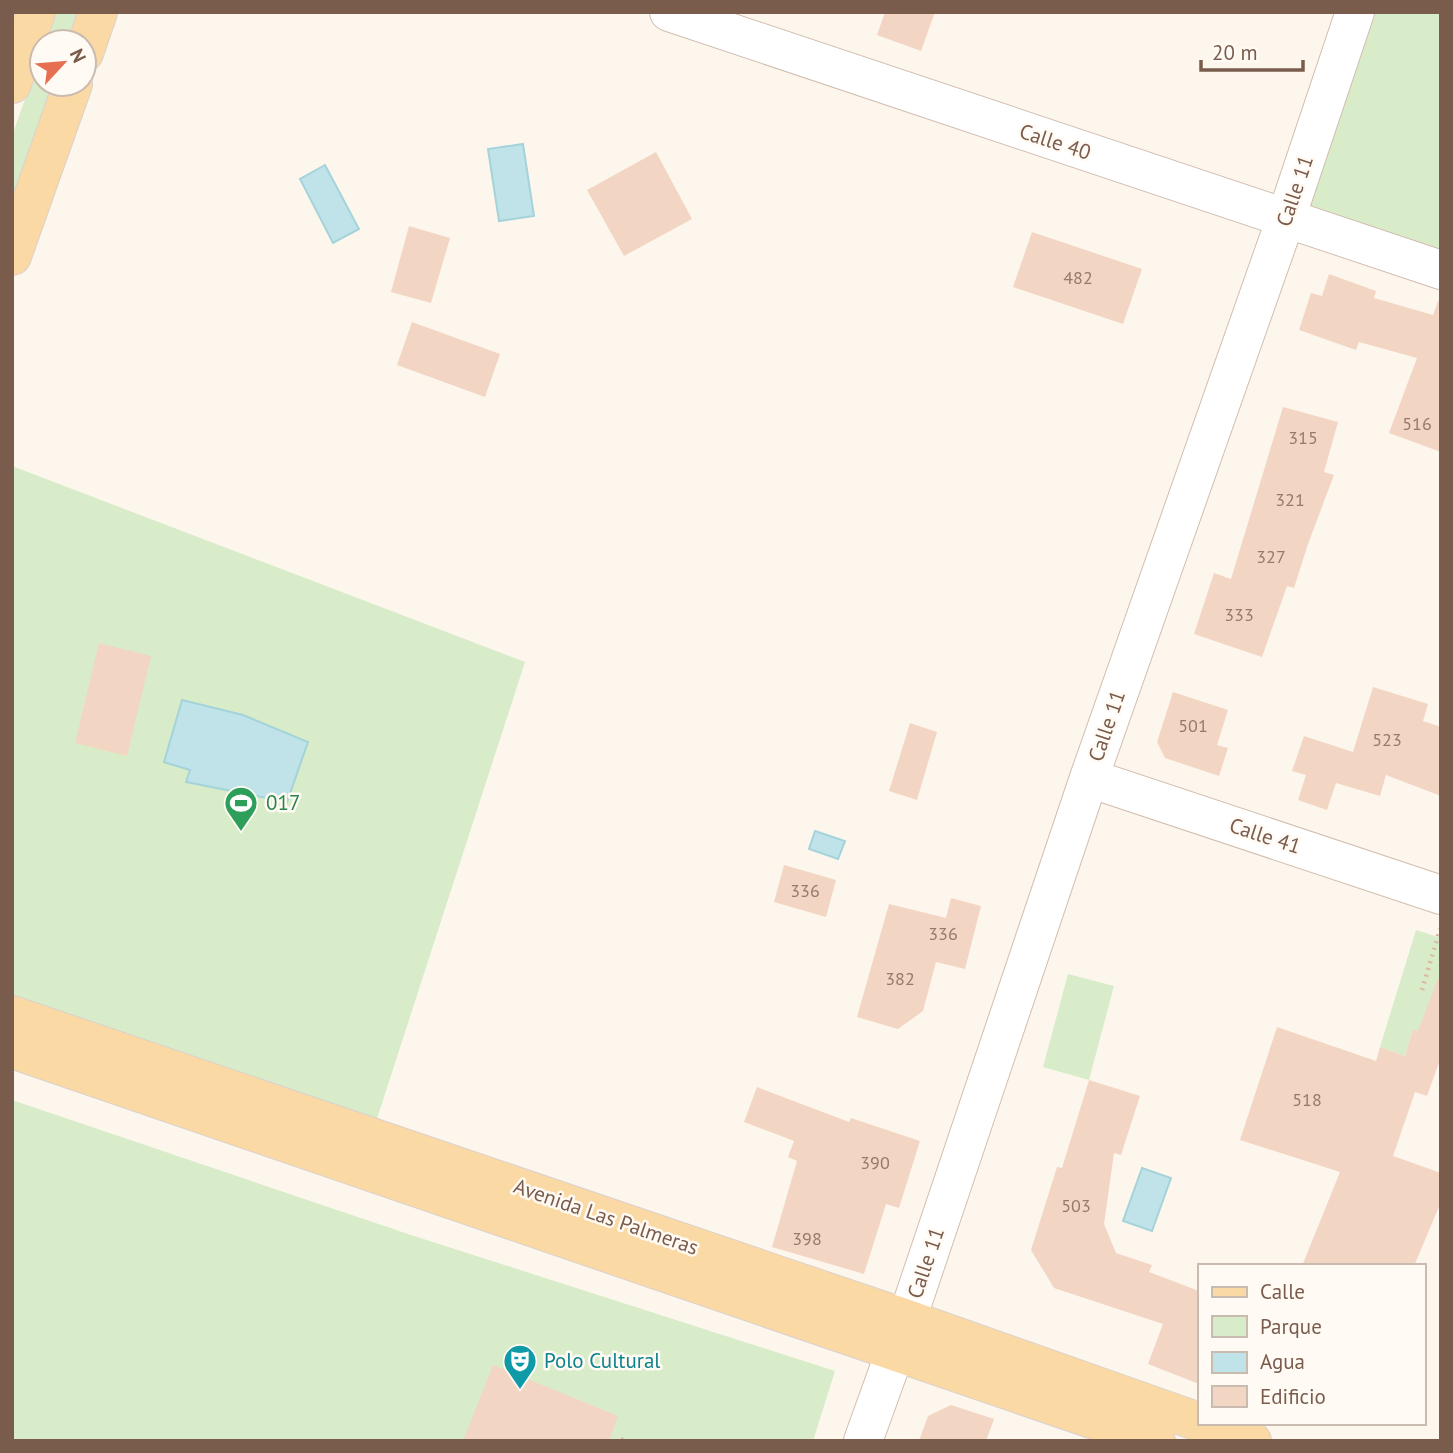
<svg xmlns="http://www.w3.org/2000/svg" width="1453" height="1453" viewBox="0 0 1453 1453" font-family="'PT Sans',sans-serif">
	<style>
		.green { fill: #d8ecc9 }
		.water { fill: #bfe3e8; stroke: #a5d3da; stroke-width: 2 }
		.building { fill: #f3d5c3 }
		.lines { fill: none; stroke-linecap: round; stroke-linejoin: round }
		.minor-casing { stroke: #d1beb0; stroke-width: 40 }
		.major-casing { stroke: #dad1cd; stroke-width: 40 }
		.path { stroke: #d9b8a5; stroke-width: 4.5; stroke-dasharray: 2 5; stroke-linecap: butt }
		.minor { stroke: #fff; stroke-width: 38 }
		.major { stroke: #fbd9a5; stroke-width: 38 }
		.labels { text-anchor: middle; stroke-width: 5; stroke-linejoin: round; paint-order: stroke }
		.number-label { font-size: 18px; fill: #987a6a }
		.street-label { font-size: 21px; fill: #7a5c4d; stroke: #fffaf3 }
		.leisure-label { font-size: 21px; fill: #27864d; stroke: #fffaf3; text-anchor: start }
		.culture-label { font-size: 21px; fill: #0d838f; stroke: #fffaf3; text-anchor: start }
	</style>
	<rect width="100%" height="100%" fill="#fdf6ec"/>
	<path class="green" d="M 56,12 L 80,12 L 70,42 L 45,42 Z
		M 1355,12 L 1441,12 L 1441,270 L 1286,218 Z
		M 42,51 L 42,84 L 55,84 L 12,208 L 12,136 Z
		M 12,466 L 525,662 L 373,1131 L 12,1004 Z
		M 1416,930 L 1441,938 L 1441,1027 L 1418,1031 L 1413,1029 L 1405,1056 L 1380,1047 Z
		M 1068,974 L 1114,986 L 1089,1080 L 1043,1067 Z
		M 12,1100 L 411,1235 L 835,1371 L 813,1441 L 12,1441 Z"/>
	<path class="water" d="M 523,144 L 534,216 L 499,221 L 488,149 Z
		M 325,165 L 359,229 L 333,243 L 300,179 Z
		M 182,700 L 243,715 L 308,742 L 287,802 L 186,782 L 190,770 L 164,762 Z
		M 815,831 L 845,841 L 838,859 L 809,849 Z
		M 1142,1168 L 1171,1178 L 1152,1231 L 1123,1221 Z"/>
	<path class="building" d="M 885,12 L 935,12 L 921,51 L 877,35 Z
		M 656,152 L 692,219 L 624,256 L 587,190 Z
		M 409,226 L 450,238 L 431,303 L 391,292 Z
		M 1032,232 L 1142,269 L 1123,324 L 1013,287 Z
		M 1329,274 L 1376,291 L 1374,298 L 1433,315 L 1438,301 L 1441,302 L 1441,452 L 1389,433 L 1417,358 L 1359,342 L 1356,350 L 1299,330 L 1311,293 L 1322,296 Z
		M 412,322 L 500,354 L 485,397 L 397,365 Z
		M 1283,407 L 1338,422 L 1324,472 L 1334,475 L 1308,544 L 1294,588 L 1287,586 L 1262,657 L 1194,634 L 1214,573 L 1231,579 Z
		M 99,643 L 151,656 L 127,756 L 75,743 Z
		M 1373,687 L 1428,704 L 1423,721 L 1441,727 L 1441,796 L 1386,775 L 1380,796 L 1336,783 L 1327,810 L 1298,800 L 1306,775 L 1292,771 L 1304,736 L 1353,752 Z
		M 1173,692 L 1228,710 L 1217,745 L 1228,748 L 1219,776 L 1165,758 L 1157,742 Z
		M 910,723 L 937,732 L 917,800 L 889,791 Z
		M 784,865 L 836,880 L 826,917 L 774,902 Z
		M 951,898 L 981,906 L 965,969 L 936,962 L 923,1011 L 898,1029 L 857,1017 L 889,904 L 946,918 Z
		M 1438,978 L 1441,979 L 1441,1057 L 1427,1096 L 1415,1092 L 1393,1156 L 1441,1173 L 1441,1202 L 1414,1266 L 1302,1266 L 1340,1172 L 1240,1140 L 1277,1027 L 1376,1061 L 1380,1047 L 1405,1056 L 1413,1029 L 1418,1031 Z
		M 1089,1080 L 1140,1096 L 1121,1155 L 1114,1153 L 1104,1224 L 1116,1253 L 1152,1265 L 1149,1272 L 1199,1291 L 1199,1384 L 1148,1364 L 1163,1324 L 1054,1288 L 1031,1250 L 1057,1167 L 1062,1168 Z
		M 757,1087 L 849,1122 L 851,1118 L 920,1141 L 899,1208 L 886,1204 L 864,1274 L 772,1247 L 797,1161 L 788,1157 L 794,1141 L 744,1122 Z
		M 493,1365 L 618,1416 L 609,1441 L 463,1441 Z
		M 951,1405 L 994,1419 L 986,1441 L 919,1441 L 928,1416 Z"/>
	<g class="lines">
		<defs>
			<path id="minor" d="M 669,12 L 1441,270
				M 1089,778 L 1441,895
				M 863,1441 L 907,1319 L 1089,778 L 1286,218 L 1355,12"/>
			<path id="major" d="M 84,53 L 98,12
				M 12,84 L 36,12
				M 12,256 L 73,84
				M 12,1015 L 907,1319 L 1199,1422
				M 12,1049 L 1156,1441
				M 1202,1423 L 1252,1441"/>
		</defs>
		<use href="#minor" class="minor-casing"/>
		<use href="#major" class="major-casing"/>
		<path class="path" d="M 1422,990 L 1440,929
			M 621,1439 L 626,1441"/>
		<use href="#minor" class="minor"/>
		<use href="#major" class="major"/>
	</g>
	<defs>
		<symbol id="stadium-pin" viewBox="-11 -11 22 30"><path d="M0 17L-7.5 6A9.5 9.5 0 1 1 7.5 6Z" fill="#2e9e5b" stroke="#fffaf3"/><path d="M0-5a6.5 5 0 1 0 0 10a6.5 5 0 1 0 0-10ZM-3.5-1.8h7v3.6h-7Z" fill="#fff"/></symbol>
		<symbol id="theatre-pin" viewBox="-11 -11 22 30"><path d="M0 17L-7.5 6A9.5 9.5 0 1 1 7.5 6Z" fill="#0f9aa8" stroke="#fffaf3"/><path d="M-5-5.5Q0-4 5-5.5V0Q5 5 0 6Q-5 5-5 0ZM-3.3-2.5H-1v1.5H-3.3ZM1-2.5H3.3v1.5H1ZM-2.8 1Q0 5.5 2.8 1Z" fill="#fff"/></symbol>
	</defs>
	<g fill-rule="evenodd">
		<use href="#stadium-pin" x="222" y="784" width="38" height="52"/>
		<use href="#theatre-pin" x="501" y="1342" width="38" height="52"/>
	</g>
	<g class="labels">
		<g class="number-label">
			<text x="1078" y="284">482</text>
			<text x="1417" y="430">516</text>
			<text x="1303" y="444">315</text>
			<text x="1290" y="506">321</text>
			<text x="1271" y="563">327</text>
			<text x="1239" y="621">333</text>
			<text x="1193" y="732">501</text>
			<text x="1387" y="746">523</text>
			<text x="805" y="897">336</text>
			<text x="943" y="940">336</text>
			<text x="900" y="985">382</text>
			<text x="1307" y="1106">518</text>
			<text x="875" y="1169">390</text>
			<text x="1076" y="1212">503</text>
			<text x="807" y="1245">398</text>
		</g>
		<g class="street-label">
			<text transform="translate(1055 142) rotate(18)" y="7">Calle 40</text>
			<text transform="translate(1295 191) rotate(-71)" y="7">Calle 11</text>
			<text transform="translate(1107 726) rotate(-71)" y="7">Calle 11</text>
			<text transform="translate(1265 836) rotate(18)" y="7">Calle 41</text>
			<text transform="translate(606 1217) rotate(19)" y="7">Avenida Las Palmeras</text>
			<text transform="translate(926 1263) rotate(-71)" y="7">Calle 11</text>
		</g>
		<g class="leisure-label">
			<text x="266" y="810">017</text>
		</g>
		<g class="culture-label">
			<text x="544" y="1368">Polo Cultural</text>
		</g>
	</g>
	<rect width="1453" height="1453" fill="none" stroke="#7a5c4d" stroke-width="28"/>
	<rect x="1198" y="1264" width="228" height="161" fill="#fffaf3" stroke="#cabbb1" stroke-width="2"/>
	<rect x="1212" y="1287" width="35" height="10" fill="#fbd9a5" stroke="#cabbb1" stroke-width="2"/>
	<text x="1260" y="1299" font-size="21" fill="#7a5c4d">Calle</text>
	<rect x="1212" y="1316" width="35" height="21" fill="#d8ecc9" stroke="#cabbb1" stroke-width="2"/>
	<text x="1260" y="1334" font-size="21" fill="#7a5c4d">Parque</text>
	<rect x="1212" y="1352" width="35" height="21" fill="#bfe3e8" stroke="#cabbb1" stroke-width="2"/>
	<text x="1260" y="1369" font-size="21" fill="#7a5c4d">Agua</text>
	<rect x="1212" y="1386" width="35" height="21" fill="#f3d5c3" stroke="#cabbb1" stroke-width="2"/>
	<text x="1260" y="1404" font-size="21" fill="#7a5c4d">Edificio</text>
	<g transform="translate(63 63) rotate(64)"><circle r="33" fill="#fffaf3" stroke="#cabbb1" stroke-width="2"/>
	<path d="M0-5L12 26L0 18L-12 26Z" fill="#e76f51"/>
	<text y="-10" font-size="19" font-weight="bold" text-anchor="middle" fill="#7a5c4d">N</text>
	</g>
	<path d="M1201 60v10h102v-10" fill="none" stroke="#7a5c4d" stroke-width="3.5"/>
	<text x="1212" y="60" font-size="21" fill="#7a5c4d" stroke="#fffaf3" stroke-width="5" paint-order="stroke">20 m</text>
</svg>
